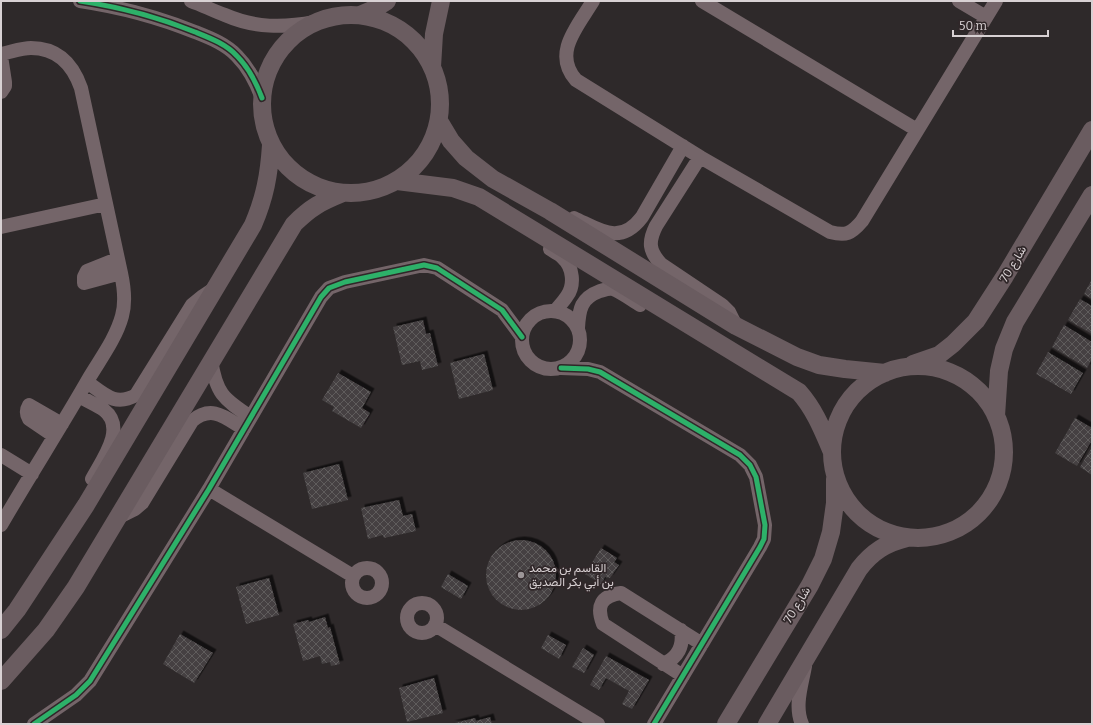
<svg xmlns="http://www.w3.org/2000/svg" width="1093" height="725" viewBox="0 0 1093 725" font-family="Bitter,Vazirmatn,serif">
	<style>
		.building { fill: url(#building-cross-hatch); filter: url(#shadow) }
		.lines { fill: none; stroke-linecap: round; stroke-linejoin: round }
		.minor { stroke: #746569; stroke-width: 14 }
		.major { stroke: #6a5c60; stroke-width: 18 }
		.cycleway-casing { stroke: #302729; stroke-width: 8 }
		.cycleway { stroke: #2db169; stroke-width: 5 }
		.poi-dot { fill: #9c9698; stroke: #302729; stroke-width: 1.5 }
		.labels { text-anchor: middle; stroke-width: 3.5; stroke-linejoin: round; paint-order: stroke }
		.street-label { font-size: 12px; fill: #d8d1d3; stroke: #302729 }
		.poi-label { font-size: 12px; fill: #d8d1d3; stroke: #302729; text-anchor: start }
	</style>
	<defs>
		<pattern id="building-cross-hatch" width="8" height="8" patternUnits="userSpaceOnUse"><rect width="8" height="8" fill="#454142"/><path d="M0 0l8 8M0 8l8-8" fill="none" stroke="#5f5b5c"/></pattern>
		<filter id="shadow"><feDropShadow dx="3.5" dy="-3.5" stdDeviation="0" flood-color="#0009"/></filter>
	</defs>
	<rect width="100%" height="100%" fill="#2e292a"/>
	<path class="building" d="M 1092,279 L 1092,299 L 1084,294 Z
		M 1080,299 L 1092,306 L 1092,334 L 1068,320 Z
		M 423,320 L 426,334 L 430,333 L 438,366 L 422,370 L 420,361 L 402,365 L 393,327 Z
		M 1064,325 L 1092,342 L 1092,359 L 1087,368 L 1052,347 Z
		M 1048,352 L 1083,373 L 1071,394 L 1036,374 Z
		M 484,354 L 493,390 L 459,399 L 450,363 Z
		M 338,373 L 371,392 L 362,408 L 370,413 L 361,428 L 332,411 L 334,407 L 322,400 Z
		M 1075,418 L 1092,428 L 1092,440 L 1077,466 L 1055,453 Z
		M 1092,447 L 1092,475 L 1080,467 Z
		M 339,464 L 348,500 L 312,509 L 303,473 Z
		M 399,500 L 403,516 L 412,514 L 416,531 L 384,538 L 383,535 L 368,539 L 361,508 Z
		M486 575a35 35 0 1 1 70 0a35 35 0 1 1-70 0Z
		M 601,548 L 617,558 L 614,562 L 619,565 L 610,578 L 605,577 L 601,584 L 585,574 Z
		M 448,574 L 468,586 L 461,599 L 441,587 Z
		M 269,578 L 279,615 L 246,624 L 236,587 Z
		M 325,617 L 328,628 L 330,627 L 340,664 L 331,666 L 330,662 L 322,664 L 320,656 L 303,661 L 293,624 L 308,620 L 309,622 Z
		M 180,634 L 213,653 L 194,683 L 163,664 Z
		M 548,635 L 566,645 L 559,659 L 541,648 Z
		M 583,648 L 594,655 L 584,673 L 572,667 Z
		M 606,656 L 649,680 L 632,709 L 622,704 L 629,691 L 606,678 L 599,690 L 590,685 Z
		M 434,678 L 443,713 L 407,722 L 399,688 Z
		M 490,717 L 492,724 L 451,724 L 475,718 L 476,721 Z"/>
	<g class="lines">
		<path class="minor" d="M 80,1 C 120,7 158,17 195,32 C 210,38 226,44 237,56 C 249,68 256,82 262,98
			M 191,1 C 203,5 213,11 225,15 C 255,28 283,28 315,22
			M 593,1 C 578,26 552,53 576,80 L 700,157 L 830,232 C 846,236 851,234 862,221 L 996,1
			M 702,1 L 917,130
			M 959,1 L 986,17
			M 1,54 C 11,52 22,48 31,48 C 58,48 73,65 81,88 L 121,273 C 124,287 126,302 122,316 C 116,338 101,358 89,378 C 61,427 30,475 1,525
			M 1,56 L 5,82 L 5,86 L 1,92
			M 700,157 L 656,226 C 648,242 649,251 661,264 L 722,305 L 729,312 L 736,326
			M 574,218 C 600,230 620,246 642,217 L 683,146
			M 1,227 L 106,204
			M 550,249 C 554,252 560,254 563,258 C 573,267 575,285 567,296 C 564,301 559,306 555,311
			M 117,259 L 87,271 L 84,277 L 84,283 L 121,273
			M522 340a29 29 0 1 1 58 0a29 29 0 1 1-58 0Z
			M 578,328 C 579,309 581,298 600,291 C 604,290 608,288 613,289 C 620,291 633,301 640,305
			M 211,360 C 216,393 223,399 251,417
			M 561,368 L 588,369 L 600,372 L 740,455 L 750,465 L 756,477 L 765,525 L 764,539 L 760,547 L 654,724
			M 87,382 C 104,394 115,407 136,395 L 192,305 L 203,296 L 212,290
			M 79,396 C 87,401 97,405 104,410 C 127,428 102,460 92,479
			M 54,436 L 29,419 C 26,414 26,410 29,405 L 62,424
			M 1,455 L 32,474
			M 209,489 L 353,576
			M 117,518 L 135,509 L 142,503 L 192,421 C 212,404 226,418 244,429
			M352 583a15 15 0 1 1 30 0a15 15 0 1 1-30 0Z
			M407 618a15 15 0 1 1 30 0a15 15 0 1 1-30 0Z
			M 435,625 L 598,724
			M 663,664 C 678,658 684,646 681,630
			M 683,676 L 603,624 C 596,606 601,596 621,593 L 702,644
			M 34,724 L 76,695 L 90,681 L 209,489 L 321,297 L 329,288 L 345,282 L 424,265 L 437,268 L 502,310 L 522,337
			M 802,724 C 794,706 802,684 805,666"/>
		<path class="major" d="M262 104a89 89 0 1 1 178 0a89 89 0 1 1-178 0Z
			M 360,15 L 374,9 L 387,1
			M 432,67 L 434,34 L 441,1
			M 439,121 L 451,141 L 466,158 L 493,179 L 550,211 L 736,326 L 797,357 L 819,365 L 845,369 L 885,373
			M 397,181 L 453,188 L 479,197 L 799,392 C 815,410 823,431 832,452
			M 913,364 L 939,355 L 953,344 L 976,321 L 1005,276 L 1092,130
			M832 452a86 86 0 1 1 172 0a86 86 0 1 1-172 0Z
			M 996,416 L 999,371 L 1004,349 L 1015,322 L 1092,195
			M 1,630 L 17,610 L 86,505 L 253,225 C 265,197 269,175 271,145
			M 1,681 L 46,630 L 76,587 L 294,224 C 311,207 321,202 343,193
			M 726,724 L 810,585 L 823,559 L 831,532 L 835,503 L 835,479
			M 767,724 L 859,569 C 872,552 886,543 907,538"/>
		<defs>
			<path id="cycleway" d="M 80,1 C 120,7 158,17 195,32 C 210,38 226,44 237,56 C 249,68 256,82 262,98
				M 561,368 L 588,369 L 600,372 L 740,455 L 750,465 L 756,477 L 765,525 L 764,539 L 760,547 L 654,724
				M 34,724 L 76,695 L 90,681 L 209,489 L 321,297 L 329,288 L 345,282 L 424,265 L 437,268 L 502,310 L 522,337"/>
		</defs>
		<use href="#cycleway" class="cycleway-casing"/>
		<use href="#cycleway" class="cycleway"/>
	</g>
	<circle class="poi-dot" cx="521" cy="575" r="4"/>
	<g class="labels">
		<g class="street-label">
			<text transform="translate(1013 264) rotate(-59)" y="4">شارع 70</text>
			<text transform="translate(797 605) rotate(-59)" y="4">شارع 70</text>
		</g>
		<g class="poi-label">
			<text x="529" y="572">القاسم بن محمد<tspan x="529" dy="14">بن أبي بكر الصديق</tspan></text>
		</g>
	</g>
	<rect width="1093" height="725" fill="none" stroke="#d8d1d3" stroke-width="4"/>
	<path d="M953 30v6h95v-6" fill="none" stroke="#d8d1d3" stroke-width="2"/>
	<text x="959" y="30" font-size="12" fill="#d8d1d3" stroke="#302729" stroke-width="3" paint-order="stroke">50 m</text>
</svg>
